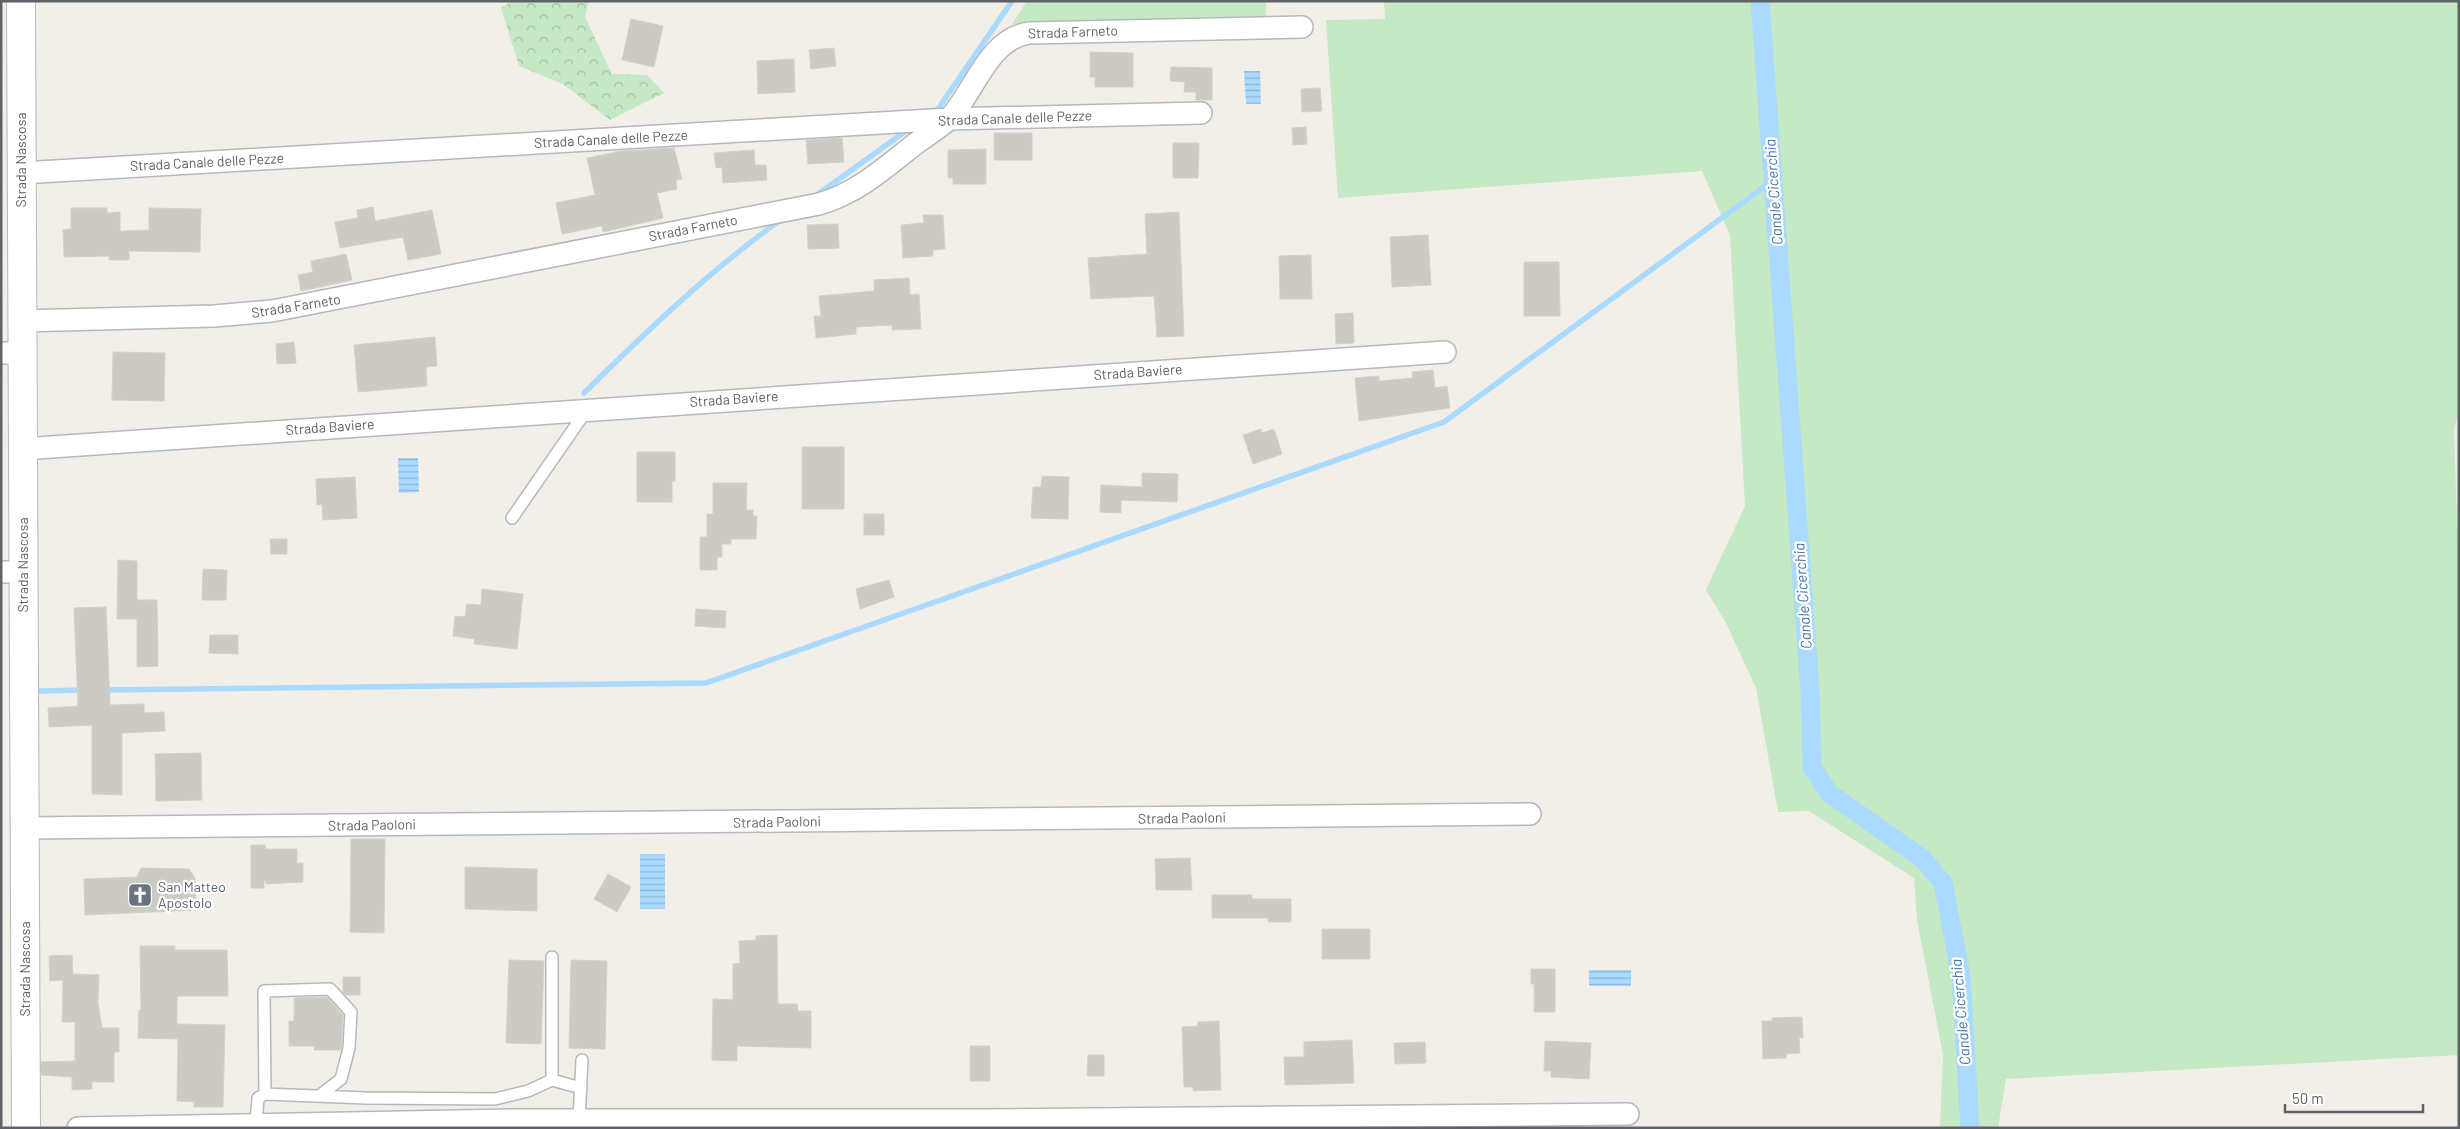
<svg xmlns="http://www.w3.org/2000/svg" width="2460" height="1129" viewBox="0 0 2460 1129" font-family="Barlow,sans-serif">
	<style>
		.green { fill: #c5e8c5 }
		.forest { fill: url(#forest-crowns) }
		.water { fill: url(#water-rules) }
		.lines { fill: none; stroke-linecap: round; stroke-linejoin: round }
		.stream { stroke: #aadaff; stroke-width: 5.5 }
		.canal { stroke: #aadaff; stroke-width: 19 }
		.building { fill: #cccac5; stroke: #d6d1c6 }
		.service-casing { stroke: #b5b8bc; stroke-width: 14 }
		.minor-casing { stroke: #b5b8bc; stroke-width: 24 }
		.tertiary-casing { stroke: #b5b8bc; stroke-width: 30 }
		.service { stroke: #fff; stroke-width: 11 }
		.minor { stroke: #fff; stroke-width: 21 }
		.tertiary { stroke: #fff; stroke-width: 28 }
		.labels { text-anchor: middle; stroke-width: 4.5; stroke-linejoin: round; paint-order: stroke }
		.street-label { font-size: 14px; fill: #5f6368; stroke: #fff }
		.worship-label { font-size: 14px; fill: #5b616d; stroke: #fff; text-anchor: start }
		.water-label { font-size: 15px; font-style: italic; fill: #4174aa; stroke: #fff }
	</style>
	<defs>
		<pattern id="forest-crowns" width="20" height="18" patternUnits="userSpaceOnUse" patternTransform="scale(1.25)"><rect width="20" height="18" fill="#c5e8c5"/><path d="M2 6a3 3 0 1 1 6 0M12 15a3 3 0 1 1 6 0" fill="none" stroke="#a3c0a4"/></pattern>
		<pattern id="water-rules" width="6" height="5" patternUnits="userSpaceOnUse" patternTransform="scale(1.25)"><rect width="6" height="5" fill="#aadaff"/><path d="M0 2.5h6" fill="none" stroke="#8eb4d2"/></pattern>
	</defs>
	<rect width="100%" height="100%" fill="#f1efe8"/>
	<path class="green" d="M 1027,1 L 1266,1 L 1266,17 L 1012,24 Z
		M 1384,1 L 2459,1 L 2459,409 L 2454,430 L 2459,580 L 2459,1055 L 2006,1079 L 1998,1128 L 1940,1128 L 1943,1055 L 1917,920 L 1914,878 L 1809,811 L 1778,812 L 1756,688 L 1725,621 L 1706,590 L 1745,506 L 1730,235 L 1702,171 L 1338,198 L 1326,20 L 1385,19 Z"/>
	<path class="forest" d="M 512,1 L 589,1 L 585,17 L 612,74 L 647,75 L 664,93 L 610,120 L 563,84 L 519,66 L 501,8 Z"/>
	<path class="water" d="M 1244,71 L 1260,71 L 1261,104 L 1246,104 Z
		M 398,458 L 418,458 L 419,492 L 399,493 Z
		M 640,854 L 665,854 L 665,909 L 640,909 Z
		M 1589,970 L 1631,970 L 1631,986 L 1589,986 Z"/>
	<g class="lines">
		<path class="stream" d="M 932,113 L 938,109 L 1012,1
			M 814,197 L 910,128
			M 584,393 C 647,331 710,270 782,219
			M 103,690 L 706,683 L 1444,422 L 1772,181
			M 39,691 L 84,690"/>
		<path class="canal" d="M 1760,1 L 1810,691 L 1812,767 L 1829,793 L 1923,859 L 1943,883 L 1961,976 L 1970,1128"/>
	</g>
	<path class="building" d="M 631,19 L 663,26 L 654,67 L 622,60 Z
		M 834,48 L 836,66 L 811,69 L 809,50 Z
		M 1090,52 L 1133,53 L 1133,87 L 1095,87 L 1095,77 L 1090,77 Z
		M 794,59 L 795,92 L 758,94 L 757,61 Z
		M 1171,67 L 1212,68 L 1212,100 L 1196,100 L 1196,92 L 1184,92 L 1185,82 L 1170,81 Z
		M 1320,88 L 1322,111 L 1302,112 L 1301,89 Z
		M 1306,127 L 1307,144 L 1293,145 L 1292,128 Z
		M 994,133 L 1032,133 L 1032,160 L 994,160 Z
		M 842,138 L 844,162 L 808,164 L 806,140 Z
		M 1173,143 L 1199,143 L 1198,178 L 1173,178 Z
		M 674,148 L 682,179 L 676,180 L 677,189 L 657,193 L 663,218 L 603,232 L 602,226 L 562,234 L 556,203 L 595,195 L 587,158 L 621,151 Z
		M 986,149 L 986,184 L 953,184 L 953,178 L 948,178 L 948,150 Z
		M 754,150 L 755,165 L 766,165 L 767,180 L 723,183 L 722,167 L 716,168 L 714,153 Z
		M 373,207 L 375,221 L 432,210 L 441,254 L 408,260 L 403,237 L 340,248 L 335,222 L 358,218 L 357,210 Z
		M 71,208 L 107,208 L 107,213 L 120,212 L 120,231 L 149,230 L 149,208 L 201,209 L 200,252 L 129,251 L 129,260 L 109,260 L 109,256 L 64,257 L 63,230 L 71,229 Z
		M 1179,212 L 1184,336 L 1157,337 L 1154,296 L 1091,299 L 1088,258 L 1147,254 L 1145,214 Z
		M 923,215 L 943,215 L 945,249 L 933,250 L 933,256 L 903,258 L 901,225 L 924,223 Z
		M 838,224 L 839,248 L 808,249 L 807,225 Z
		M 1428,235 L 1431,285 L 1392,287 L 1390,237 Z
		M 346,254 L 352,280 L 301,291 L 298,275 L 313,272 L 311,261 Z
		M 1311,255 L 1312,299 L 1280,299 L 1279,256 Z
		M 1524,262 L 1559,262 L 1560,316 L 1524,316 Z
		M 909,278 L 910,295 L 919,294 L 921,329 L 892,330 L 892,325 L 856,327 L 856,334 L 816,338 L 814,316 L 821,316 L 819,296 L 874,291 L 874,280 Z
		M 1353,313 L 1354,343 L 1336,344 L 1335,314 Z
		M 435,337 L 437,366 L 426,367 L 427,386 L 358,392 L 354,345 Z
		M 294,342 L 296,363 L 277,364 L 276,344 Z
		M 113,352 L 165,353 L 164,401 L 112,400 Z
		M 1433,370 L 1435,388 L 1447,386 L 1450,408 L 1359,421 L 1355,378 L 1379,376 L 1379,381 L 1413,378 L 1412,372 Z
		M 1261,429 L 1262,433 L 1274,429 L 1282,454 L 1253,464 L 1243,435 Z
		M 802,447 L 844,447 L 844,509 L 802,509 Z
		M 637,452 L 675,452 L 675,481 L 672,481 L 672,502 L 637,502 Z
		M 1142,473 L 1178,474 L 1177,502 L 1121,500 L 1121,513 L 1100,512 L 1101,485 L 1142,487 Z
		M 1042,476 L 1069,477 L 1068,519 L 1031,518 L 1033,487 L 1041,487 Z
		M 355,477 L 357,518 L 323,520 L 322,504 L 317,505 L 316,479 Z
		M 713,483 L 747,483 L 746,510 L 753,510 L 753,516 L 757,516 L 756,539 L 731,539 L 731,544 L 722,544 L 722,557 L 717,557 L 717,570 L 700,570 L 700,537 L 707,537 L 707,514 L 713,514 Z
		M 864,514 L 884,514 L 884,535 L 864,535 Z
		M 270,539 L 287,539 L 287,554 L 271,554 Z
		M 118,560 L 137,561 L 137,600 L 157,600 L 158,666 L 137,667 L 137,619 L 117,619 Z
		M 203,569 L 227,570 L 226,600 L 202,600 Z
		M 889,580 L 894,597 L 860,609 L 856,589 Z
		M 482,589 L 523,594 L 517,649 L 474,644 L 475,639 L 453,636 L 455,616 L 465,617 L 467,604 L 481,605 Z
		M 106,607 L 110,705 L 144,704 L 144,713 L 164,712 L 165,731 L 122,733 L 122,795 L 92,794 L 92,725 L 49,727 L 48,708 L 78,706 L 74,608 Z
		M 696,609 L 726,611 L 725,628 L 695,626 Z
		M 210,635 L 238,635 L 238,654 L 209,653 Z
		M 201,753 L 202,800 L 156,801 L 155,754 Z
		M 351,839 L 385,839 L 384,933 L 350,932 Z
		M 251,845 L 265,845 L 265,849 L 297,849 L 297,863 L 303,863 L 303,882 L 266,884 L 266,881 L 264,881 L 264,888 L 251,888 Z
		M 1190,858 L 1192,890 L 1156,890 L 1155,859 Z
		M 465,867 L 537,869 L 537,911 L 465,909 Z
		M 141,868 L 189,869 L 195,878 L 196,910 L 85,915 L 84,879 L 137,877 Z
		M 608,874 L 631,887 L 617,912 L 594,899 Z
		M 1212,895 L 1252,895 L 1252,899 L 1291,899 L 1291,922 L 1268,922 L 1268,918 L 1212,918 Z
		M 1322,929 L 1370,929 L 1370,959 L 1322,959 Z
		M 777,935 L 778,1004 L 797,1004 L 798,1011 L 811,1011 L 811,1048 L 737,1046 L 737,1061 L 712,1060 L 713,999 L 733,1000 L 733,964 L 740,963 L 739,941 L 756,940 L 756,936 Z
		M 140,946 L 175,946 L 175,950 L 227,950 L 228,996 L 177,996 L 177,1024 L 225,1025 L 223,1107 L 194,1107 L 194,1102 L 177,1101 L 178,1039 L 138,1038 L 139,1010 L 141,1010 Z
		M 72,955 L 73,974 L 99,975 L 98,1002 L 102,1028 L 119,1028 L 119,1052 L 114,1052 L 114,1082 L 92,1082 L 92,1089 L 72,1090 L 72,1077 L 41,1075 L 41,1062 L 75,1061 L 75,1022 L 62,1022 L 63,980 L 50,981 L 49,956 Z
		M 509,960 L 544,961 L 541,1044 L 506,1043 Z
		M 571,960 L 607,961 L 605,1049 L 569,1048 Z
		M 1531,969 L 1555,969 L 1555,1012 L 1534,1012 L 1534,984 L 1531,984 Z
		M 343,977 L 360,977 L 360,995 L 346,995 L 343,992 Z
		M 327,997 L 343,1015 L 341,1050 L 314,1050 L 314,1046 L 289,1046 L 289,1021 L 294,1021 L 294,998 Z
		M 1802,1017 L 1803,1038 L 1799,1038 L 1800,1053 L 1786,1054 L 1786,1058 L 1763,1059 L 1762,1021 L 1772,1021 L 1772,1018 Z
		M 1219,1021 L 1221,1090 L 1193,1091 L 1193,1087 L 1184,1087 L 1182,1027 L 1198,1026 L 1198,1022 Z
		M 1352,1040 L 1354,1083 L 1285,1085 L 1284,1057 L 1304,1057 L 1304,1042 Z
		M 1545,1041 L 1591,1043 L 1589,1079 L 1551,1077 L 1551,1071 L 1544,1071 Z
		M 1425,1042 L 1426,1063 L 1395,1064 L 1394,1043 Z
		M 970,1046 L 990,1046 L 990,1081 L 970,1081 Z
		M 1088,1055 L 1104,1055 L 1104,1076 L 1087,1076 Z"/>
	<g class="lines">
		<defs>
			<path id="service" d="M 512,518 L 586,411
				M 552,1080 L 581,1088
				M 265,1094 L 264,991 L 330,989 L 351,1012 L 349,1048 L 341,1079 L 319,1096
				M 579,1120 L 582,1060
				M 256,1123 L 258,1098 L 265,1094 L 366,1098 L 495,1099 L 528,1091 L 552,1080 L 552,957"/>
			<path id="minor" d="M 21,173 L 949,119 L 1201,113
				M 22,321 L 214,316 L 272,311 L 819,204 C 857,193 885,168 915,144 C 926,136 939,128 949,119 C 975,91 988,39 1029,33 L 1302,27
				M 1,353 L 22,353
				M 22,449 L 1445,352
				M 1,572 L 23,572
				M 24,828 L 1530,814
				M 78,1128 L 513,1120 L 981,1120 L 1628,1114"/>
			<path id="tertiary" d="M 21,1 L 26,1128"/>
		</defs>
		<use href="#service" class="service-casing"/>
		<use href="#minor" class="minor-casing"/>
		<use href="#tertiary" class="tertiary-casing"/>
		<use href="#service" class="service"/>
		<use href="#minor" class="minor"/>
		<use href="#tertiary" class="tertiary"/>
	</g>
	<defs>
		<symbol id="church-square" viewBox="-11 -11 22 22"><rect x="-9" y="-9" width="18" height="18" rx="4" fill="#6b7280" stroke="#fff"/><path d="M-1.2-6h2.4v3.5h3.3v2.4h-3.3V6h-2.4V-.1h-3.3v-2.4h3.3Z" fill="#fff"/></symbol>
	</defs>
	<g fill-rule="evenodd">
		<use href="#church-square" x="126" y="881" width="28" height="28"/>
	</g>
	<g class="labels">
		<g class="street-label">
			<text transform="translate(1073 32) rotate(-2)" y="5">Strada Farneto</text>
			<text transform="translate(1015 118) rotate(-2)" y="5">Strada Canale delle Pezze</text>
			<text transform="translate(611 139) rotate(-3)" y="5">Strada Canale delle Pezze</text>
			<text transform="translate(21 160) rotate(-90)" y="5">Strada Nascosa</text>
			<text transform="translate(207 162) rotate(-3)" y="5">Strada Canale delle Pezze</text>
			<text transform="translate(693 228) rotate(-11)" y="5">Strada Farneto</text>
			<text transform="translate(296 306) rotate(-9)" y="5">Strada Farneto</text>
			<text transform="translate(1138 372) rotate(-4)" y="5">Strada Baviere</text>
			<text transform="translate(734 399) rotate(-4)" y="5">Strada Baviere</text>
			<text transform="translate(330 427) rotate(-4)" y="5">Strada Baviere</text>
			<text transform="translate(23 565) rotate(-90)" y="5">Strada Nascosa</text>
			<text transform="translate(1182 818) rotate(-1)" y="5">Strada Paoloni</text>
			<text transform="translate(777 822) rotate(-1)" y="5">Strada Paoloni</text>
			<text transform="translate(372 825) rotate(-1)" y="5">Strada Paoloni</text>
			<text transform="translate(25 969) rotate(-90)" y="5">Strada Nascosa</text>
		</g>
		<g class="worship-label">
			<text x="158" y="892">San Matteo<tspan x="158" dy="16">Apostolo</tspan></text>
		</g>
		<g class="water-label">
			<text transform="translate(1774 192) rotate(-94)" y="5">Canale Cicerchia</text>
			<text transform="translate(1803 596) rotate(-94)" y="5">Canale Cicerchia</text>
			<text transform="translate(1961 1012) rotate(-95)" y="5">Canale Cicerchia</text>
		</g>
	</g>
	<rect width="2460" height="1129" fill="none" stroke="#5f6368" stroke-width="5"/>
	<path d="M2285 1104v8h138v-8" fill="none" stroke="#5f6368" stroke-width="2.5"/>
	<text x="2292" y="1104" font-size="15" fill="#5f6368" stroke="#ffffff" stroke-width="4" paint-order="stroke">50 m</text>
</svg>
